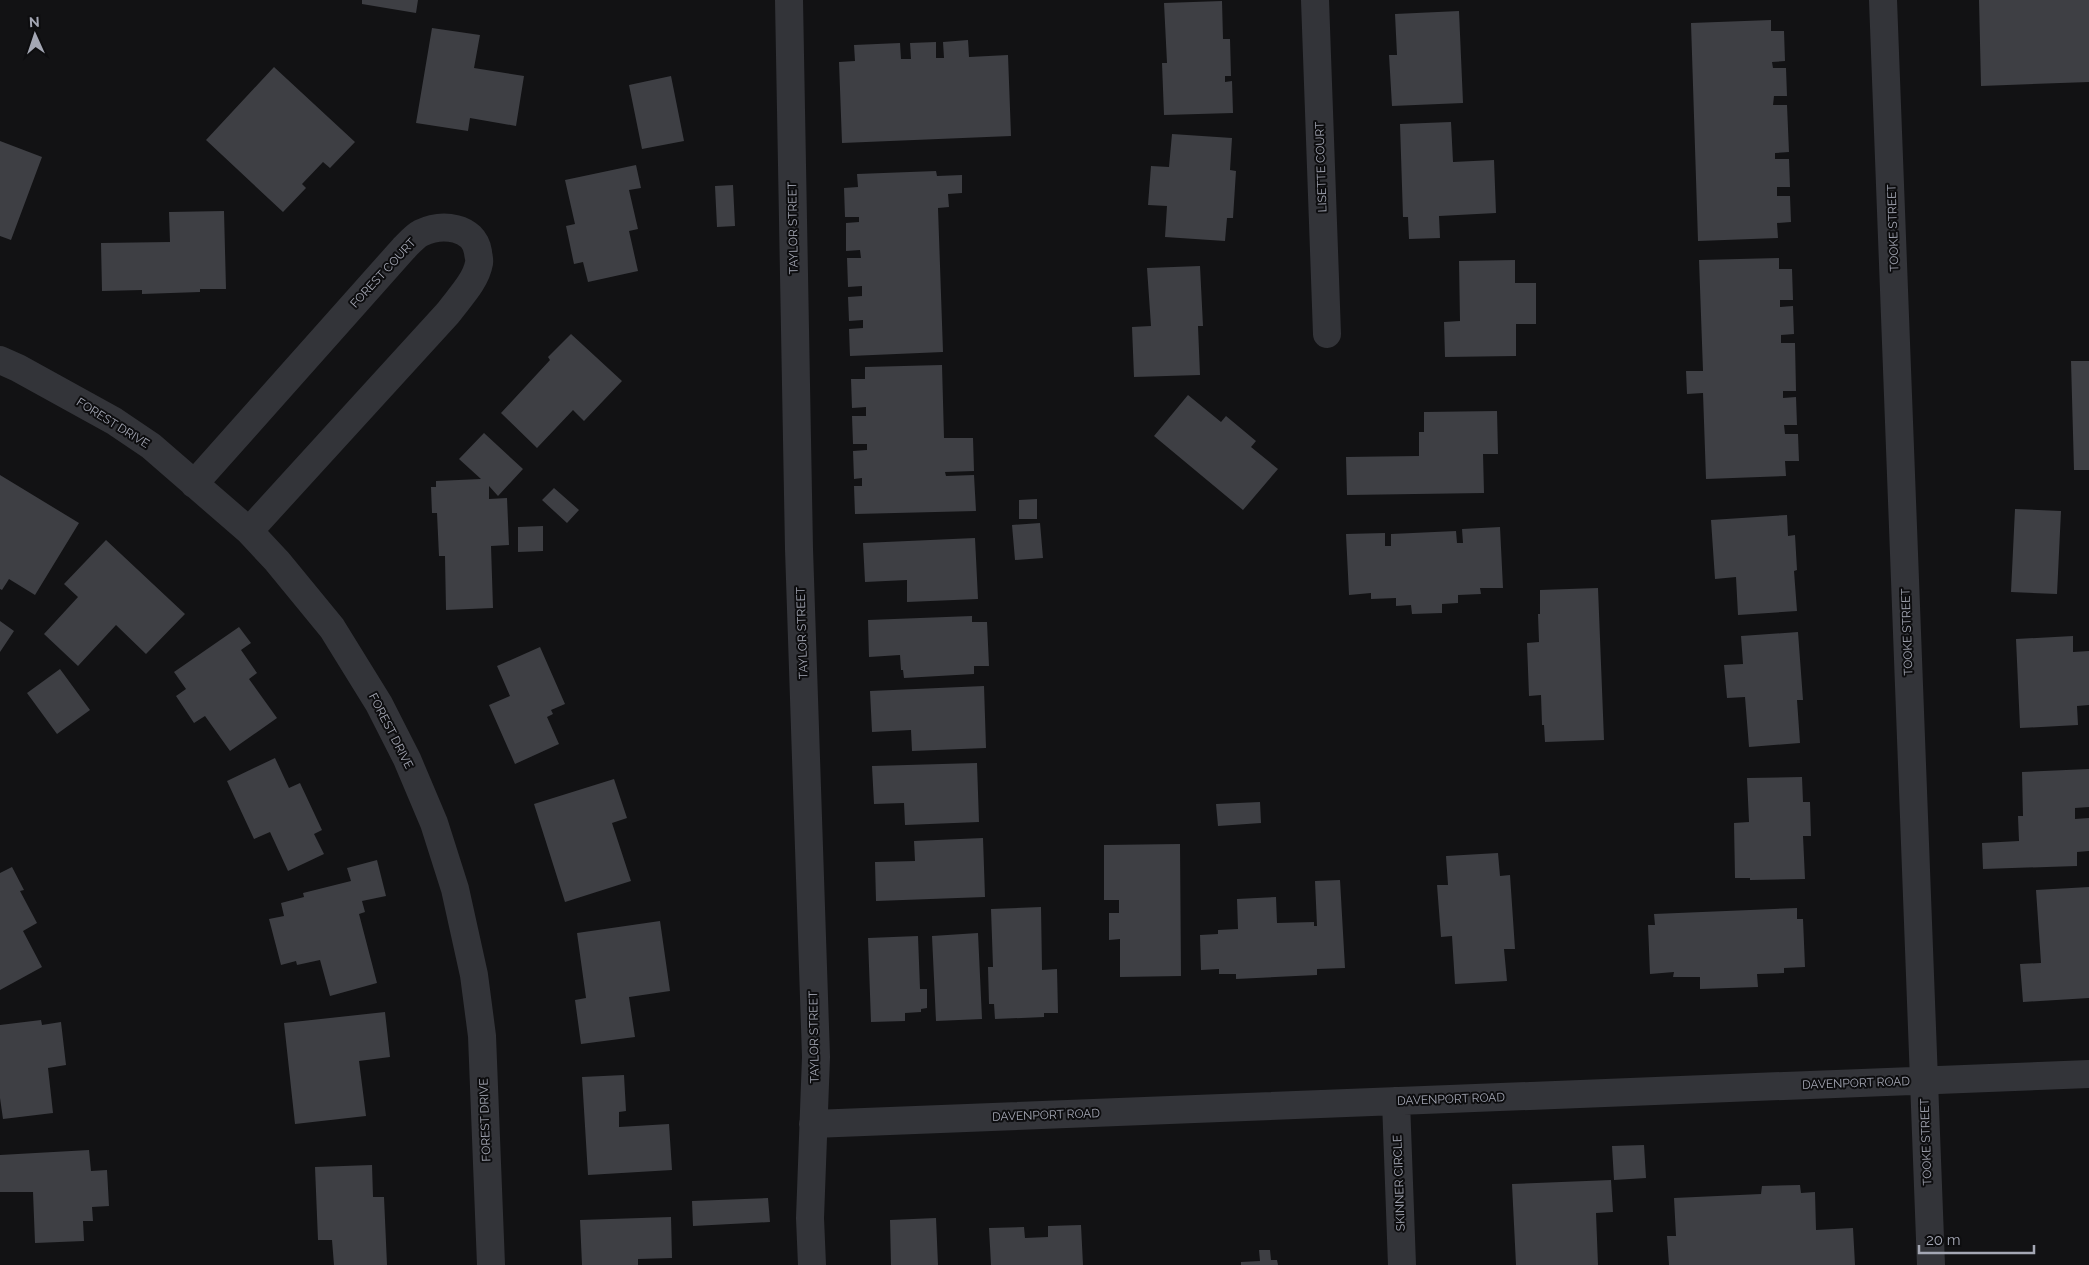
<svg xmlns="http://www.w3.org/2000/svg" width="2089" height="1265" viewBox="0 0 2089 1265" font-family="Raleway,sans-serif">
	<style>
		.building { fill: #3e3f44 }
		.lines { fill: none; stroke-linecap: round; stroke-linejoin: round }
		.minor { stroke: #333439; stroke-width: 28 }
		.labels { text-anchor: middle; stroke-width: 4; stroke-linejoin: round; paint-order: stroke }
		.street-label { font-size: 12px; fill: #a4a7b4; stroke: #0d0d0f }
	</style>
	<rect width="100%" height="100%" fill="#121214"/>
	<path class="building" d="M 362,0 L 418,0 L 416,13 L 362,4 Z
		M 1979,0 L 2089,0 L 2089,82 L 1981,86 Z
		M 1222,1 L 1223,39 L 1230,39 L 1231,76 L 1225,76 L 1225,82 L 1232,81 L 1233,113 L 1164,115 L 1162,63 L 1167,63 L 1164,3 Z
		M 1459,11 L 1463,103 L 1392,106 L 1389,55 L 1397,55 L 1395,14 Z
		M 1771,20 L 1771,31 L 1784,31 L 1785,61 L 1772,62 L 1773,68 L 1786,68 L 1787,96 L 1774,96 L 1773,105 L 1787,105 L 1789,152 L 1775,153 L 1775,159 L 1789,159 L 1790,187 L 1777,187 L 1777,196 L 1790,196 L 1791,222 L 1777,223 L 1778,238 L 1698,241 L 1691,23 Z
		M 432,28 L 480,35 L 474,68 L 524,76 L 516,126 L 470,118 L 468,131 L 416,123 Z
		M 968,40 L 969,57 L 1008,55 L 1011,136 L 842,143 L 839,62 L 855,61 L 854,45 L 900,43 L 901,59 L 911,59 L 910,43 L 936,42 L 936,58 L 944,58 L 943,42 Z
		M 274,67 L 355,142 L 330,168 L 323,162 L 302,184 L 306,188 L 283,212 L 206,140 Z
		M 671,76 L 684,141 L 642,149 L 629,85 Z
		M 1451,122 L 1453,162 L 1494,160 L 1496,213 L 1439,216 L 1440,238 L 1409,239 L 1408,217 L 1403,217 L 1400,124 Z
		M 1172,134 L 1232,138 L 1230,170 L 1236,171 L 1233,218 L 1227,218 L 1225,241 L 1165,237 L 1167,206 L 1148,205 L 1151,166 L 1169,167 Z
		M 0,141 L 42,157 L 11,240 L 0,236 Z
		M 636,165 L 641,188 L 629,190 L 638,229 L 629,231 L 638,271 L 588,282 L 583,262 L 574,264 L 566,226 L 575,224 L 565,180 Z
		M 936,171 L 937,176 L 962,175 L 962,193 L 948,194 L 949,207 L 938,208 L 943,352 L 850,356 L 849,329 L 863,328 L 863,320 L 849,321 L 848,297 L 862,296 L 862,286 L 848,287 L 847,258 L 861,258 L 860,250 L 846,251 L 846,223 L 859,222 L 859,217 L 845,217 L 844,188 L 858,187 L 857,174 Z
		M 733,185 L 735,226 L 717,227 L 715,186 Z
		M 224,211 L 226,289 L 200,289 L 200,292 L 142,294 L 142,290 L 102,291 L 101,243 L 170,242 L 169,212 Z
		M 1779,258 L 1779,269 L 1792,269 L 1793,300 L 1780,300 L 1780,307 L 1793,306 L 1794,334 L 1781,335 L 1781,343 L 1795,343 L 1796,391 L 1783,391 L 1783,398 L 1796,397 L 1797,425 L 1784,425 L 1785,434 L 1798,434 L 1799,461 L 1785,461 L 1786,476 L 1706,479 L 1703,393 L 1687,394 L 1686,371 L 1703,371 L 1699,260 Z
		M 1515,260 L 1515,283 L 1536,283 L 1536,324 L 1516,324 L 1516,356 L 1445,357 L 1444,322 L 1460,321 L 1459,261 Z
		M 1200,266 L 1203,326 L 1198,326 L 1200,375 L 1134,377 L 1132,327 L 1151,326 L 1147,268 Z
		M 571,334 L 622,381 L 584,421 L 573,410 L 537,448 L 501,413 L 550,360 L 548,357 Z
		M 2071,361 L 2089,361 L 2089,470 L 2074,470 Z
		M 942,365 L 944,438 L 973,438 L 974,471 L 945,472 L 946,476 L 974,475 L 976,511 L 855,514 L 854,486 L 862,486 L 862,478 L 854,479 L 853,451 L 867,450 L 867,444 L 853,444 L 852,416 L 866,416 L 866,407 L 852,408 L 851,379 L 865,379 L 865,367 Z
		M 1188,395 L 1221,422 L 1226,416 L 1256,441 L 1251,447 L 1278,469 L 1243,510 L 1154,436 Z
		M 1497,411 L 1498,454 L 1483,454 L 1484,493 L 1347,495 L 1346,457 L 1419,456 L 1419,432 L 1424,432 L 1424,412 Z
		M 484,433 L 523,469 L 498,496 L 489,486 L 489,499 L 507,498 L 509,545 L 491,546 L 493,608 L 446,610 L 445,556 L 439,556 L 437,513 L 432,513 L 431,487 L 436,487 L 436,481 L 481,479 L 459,459 Z
		M 0,475 L 79,523 L 35,595 L 9,579 L 2,590 L 0,589 Z
		M 554,488 L 579,510 L 567,523 L 542,500 Z
		M 1037,499 L 1037,519 L 1019,519 L 1019,500 Z
		M 2015,509 L 2061,511 L 2057,594 L 2011,592 Z
		M 1787,515 L 1788,536 L 1795,535 L 1797,570 L 1794,571 L 1797,611 L 1738,615 L 1736,577 L 1715,579 L 1711,520 Z
		M 1040,523 L 1043,558 L 1015,560 L 1012,525 Z
		M 543,526 L 543,551 L 518,552 L 518,527 Z
		M 1500,527 L 1503,588 L 1480,588 L 1481,594 L 1458,595 L 1458,603 L 1442,604 L 1442,613 L 1412,614 L 1411,605 L 1396,606 L 1396,598 L 1371,599 L 1371,593 L 1349,595 L 1346,534 L 1385,533 L 1385,546 L 1391,546 L 1391,534 L 1456,531 L 1457,543 L 1463,543 L 1462,529 Z
		M 975,538 L 978,599 L 907,602 L 907,580 L 865,582 L 863,543 Z
		M 106,540 L 185,614 L 146,654 L 116,625 L 78,666 L 44,634 L 78,597 L 64,584 Z
		M 1598,588 L 1604,740 L 1545,742 L 1544,725 L 1542,725 L 1541,695 L 1529,696 L 1527,643 L 1539,642 L 1538,614 L 1540,614 L 1540,590 Z
		M 972,616 L 972,622 L 987,622 L 989,666 L 974,666 L 974,674 L 904,678 L 903,670 L 901,670 L 900,655 L 869,657 L 868,620 Z
		M 0,621 L 14,631 L 0,652 Z
		M 239,627 L 251,643 L 241,650 L 257,673 L 249,679 L 277,718 L 230,751 L 205,716 L 194,723 L 176,696 L 186,689 L 174,672 Z
		M 1798,632 L 1803,700 L 1797,700 L 1800,743 L 1749,747 L 1745,697 L 1727,698 L 1724,665 L 1743,664 L 1741,636 Z
		M 2073,636 L 2073,652 L 2089,651 L 2089,705 L 2077,706 L 2078,725 L 2020,728 L 2016,639 Z
		M 540,647 L 565,704 L 551,710 L 553,714 L 547,717 L 559,744 L 515,764 L 489,705 L 510,696 L 497,666 Z
		M 60,669 L 90,710 L 57,734 L 27,693 Z
		M 984,686 L 986,748 L 912,751 L 911,730 L 872,732 L 870,691 Z
		M 275,758 L 289,788 L 300,783 L 322,830 L 314,834 L 324,854 L 288,871 L 270,832 L 254,839 L 227,781 Z
		M 977,763 L 979,822 L 905,825 L 904,803 L 874,804 L 872,766 Z
		M 2089,769 L 2089,807 L 2075,808 L 2075,819 L 2089,818 L 2089,851 L 2077,852 L 2077,866 L 1983,869 L 1982,843 L 2019,841 L 2018,816 L 2023,816 L 2022,772 Z
		M 1802,777 L 1803,802 L 1810,802 L 1811,836 L 1803,836 L 1805,879 L 1750,880 L 1750,878 L 1735,878 L 1734,823 L 1749,822 L 1747,778 Z
		M 614,779 L 627,818 L 612,823 L 631,881 L 565,902 L 534,804 Z
		M 1260,802 L 1261,823 L 1218,826 L 1216,804 Z
		M 983,838 L 985,897 L 876,901 L 875,862 L 915,861 L 914,841 Z
		M 1180,844 L 1181,976 L 1120,977 L 1120,939 L 1109,940 L 1109,913 L 1119,913 L 1119,900 L 1104,900 L 1104,845 Z
		M 1498,853 L 1500,876 L 1510,875 L 1515,949 L 1504,949 L 1507,981 L 1455,984 L 1452,936 L 1441,937 L 1437,885 L 1448,885 L 1446,856 Z
		M 377,860 L 386,896 L 362,901 L 365,912 L 359,914 L 377,983 L 330,996 L 320,960 L 297,965 L 296,961 L 281,965 L 269,919 L 284,916 L 281,903 L 304,897 L 303,893 L 351,881 L 347,868 Z
		M 12,867 L 24,890 L 20,891 L 37,923 L 23,931 L 42,967 L 0,990 L 0,873 Z
		M 1340,880 L 1345,968 L 1317,969 L 1317,975 L 1236,979 L 1236,974 L 1219,974 L 1219,969 L 1201,970 L 1200,935 L 1218,934 L 1218,930 L 1238,929 L 1237,899 L 1276,897 L 1277,923 L 1314,922 L 1314,926 L 1317,926 L 1315,881 Z
		M 2089,887 L 2089,998 L 2023,1002 L 2020,964 L 2041,963 L 2036,890 Z
		M 1041,907 L 1042,970 L 1057,969 L 1058,1013 L 1044,1013 L 1044,1017 L 995,1019 L 994,1004 L 989,1004 L 988,967 L 993,967 L 991,909 Z
		M 1797,908 L 1797,919 L 1803,919 L 1805,967 L 1784,968 L 1784,973 L 1757,974 L 1758,987 L 1700,989 L 1700,977 L 1673,977 L 1674,972 L 1650,974 L 1648,925 L 1655,925 L 1654,914 Z
		M 660,921 L 670,991 L 629,997 L 635,1037 L 581,1044 L 575,1000 L 586,998 L 577,933 Z
		M 978,933 L 982,1019 L 936,1021 L 932,936 Z
		M 918,936 L 920,989 L 927,989 L 927,1008 L 921,1009 L 921,1012 L 905,1013 L 905,1021 L 871,1022 L 868,938 Z
		M 385,1012 L 390,1057 L 359,1061 L 366,1116 L 295,1124 L 284,1023 Z
		M 41,1020 L 42,1025 L 61,1022 L 66,1065 L 48,1068 L 53,1113 L 3,1119 L 0,1098 L 0,1025 Z
		M 624,1075 L 626,1111 L 619,1112 L 619,1127 L 669,1124 L 672,1170 L 588,1175 L 582,1077 Z
		M 1644,1145 L 1646,1178 L 1614,1180 L 1612,1146 Z
		M 89,1150 L 91,1171 L 107,1170 L 109,1206 L 92,1207 L 93,1221 L 83,1221 L 84,1241 L 35,1243 L 33,1192 L 0,1192 L 0,1155 Z
		M 372,1165 L 373,1197 L 384,1197 L 387,1265 L 334,1265 L 332,1240 L 318,1240 L 315,1167 Z
		M 1611,1180 L 1613,1212 L 1596,1213 L 1598,1265 L 1516,1265 L 1512,1184 Z
		M 1800,1185 L 1801,1193 L 1815,1192 L 1816,1230 L 1853,1228 L 1855,1265 L 1669,1265 L 1667,1236 L 1676,1236 L 1674,1198 L 1761,1194 L 1762,1186 Z
		M 768,1198 L 770,1222 L 693,1226 L 692,1201 Z
		M 671,1217 L 672,1258 L 638,1259 L 638,1265 L 582,1265 L 580,1220 Z
		M 936,1218 L 938,1265 L 891,1265 L 890,1220 Z
		M 1081,1225 L 1083,1265 L 991,1265 L 989,1228 L 1024,1227 L 1025,1238 L 1048,1237 L 1048,1226 Z
		M 1259,1250 L 1270,1250 L 1271,1260 L 1277,1260 L 1278,1265 L 1241,1265 L 1241,1262 L 1260,1261 Z"/>
	<g class="lines">
		<path class="minor" d="M 789,0 L 799,549 L 816,1057 L 810,1218 L 812,1265
			M 1315,0 L 1327,334
			M 1883,0 L 1931,1265
			M 0,360 L 18,368 L 114,421 L 151,446 L 249,531 L 277,561 L 332,628 L 379,704 L 407,759 L 434,823 L 455,889 L 474,975 L 482,1036 L 491,1265
			M 194,484 L 404,248 C 409,243 415,236 421,233 C 442,223 474,226 478,252 C 478,255 480,260 479,263 C 476,281 459,298 448,313 L 249,531
			M 1396,1101 L 1402,1265
			M 813,1124 L 2089,1074"/>
	</g>
	<g class="labels">
		<g class="street-label">
			<text transform="translate(1321 167) rotate(-92)" y="4">LISETTE COURT</text>
			<text transform="translate(793 228) rotate(-91)" y="4">TAYLOR STREET</text>
			<text transform="translate(1893 228) rotate(-92)" y="4">TOOKE STREET</text>
			<text transform="translate(383 273) rotate(-47)" y="4">FOREST COURT</text>
			<text transform="translate(113 423) rotate(32)" y="4">FOREST DRIVE</text>
			<text transform="translate(1907 632) rotate(-92)" y="4">TOOKE STREET</text>
			<text transform="translate(802 633) rotate(-92)" y="4">TAYLOR STREET</text>
			<text transform="translate(391 731) rotate(63)" y="4">FOREST DRIVE</text>
			<text transform="translate(814 1037) rotate(-91)" y="4">TAYLOR STREET</text>
			<text transform="translate(1856 1083) rotate(-2)" y="4">DAVENPORT ROAD</text>
			<text transform="translate(1451 1099) rotate(-2)" y="4">DAVENPORT ROAD</text>
			<text transform="translate(1046 1115) rotate(-2)" y="4">DAVENPORT ROAD</text>
			<text transform="translate(485 1120) rotate(-92)" y="4">FOREST DRIVE</text>
			<text transform="translate(1926 1142) rotate(-92)" y="4">TOOKE STREET</text>
			<text transform="translate(1399 1183) rotate(-92)" y="4">SKINNER CIRCLE</text>
		</g>
	</g>
	<g transform="translate(35 35) rotate(357)" stroke="#0d0d0f" stroke-width="4" paint-order="stroke">
	<path d="M0-4L9 19L0 12L-9 19Z" fill="#a4a7b4"/>
	<text y="-8" font-size="14" font-weight="bold" text-anchor="middle" fill="#a4a7b4">N</text>
	</g>
	<path d="M1919 1245v8h115v-8" fill="none" stroke="#a4a7b4" stroke-width="2.5"/>
	<text x="1926" y="1245" font-size="15" fill="#a4a7b4" stroke="#0d0d0f" stroke-width="4" paint-order="stroke">20 m</text>
</svg>
